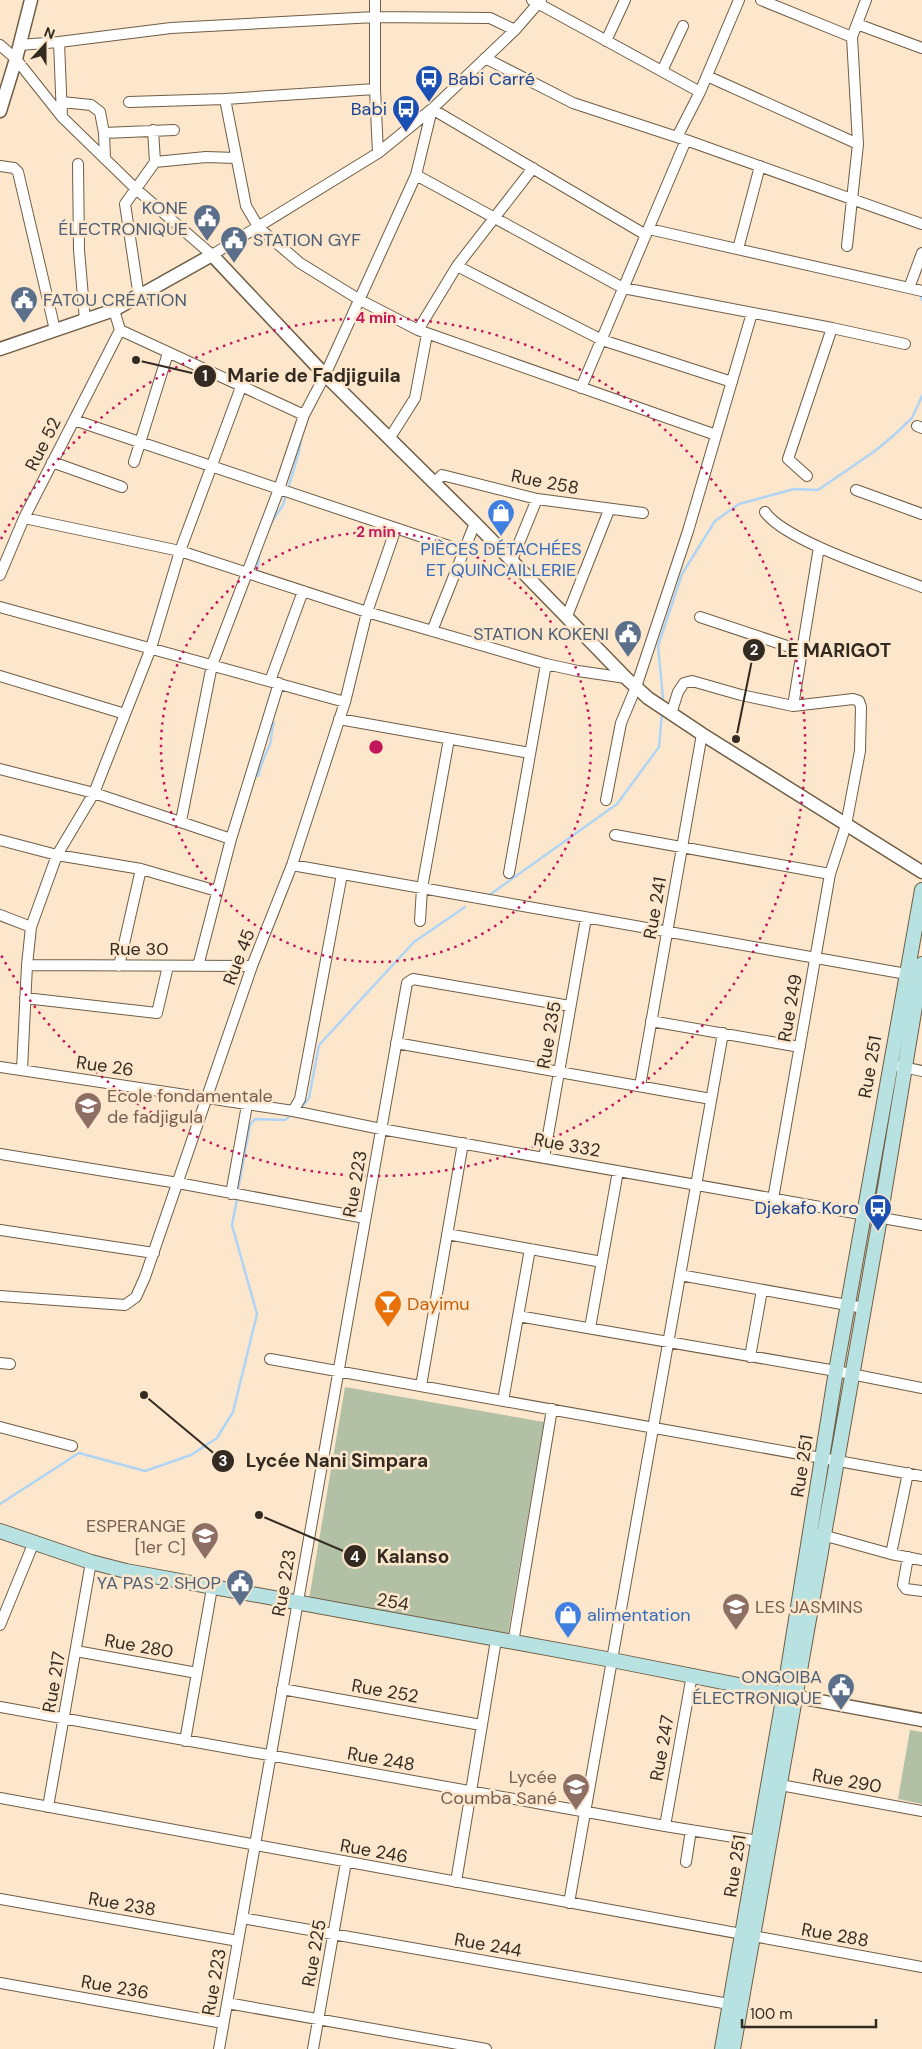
<svg xmlns="http://www.w3.org/2000/svg" width="922" height="2049" viewBox="0 0 922 2049" font-family="'DM Sans',sans-serif">
	<style>
		.green { fill: #b2c0a6 }
		.lines { fill: none; stroke-linecap: round; stroke-linejoin: round }
		.stream { stroke: #afd4f5; stroke-width: 2.5 }
		.minor-casing { stroke: #6f5d45; stroke-width: 12 }
		.tertiary-casing { stroke: #6f5d45; stroke-width: 15 }
		.secondary-casing { stroke: #6f5d45; stroke-width: 16 }
		.minor { stroke: #fff; stroke-width: 10 }
		.tertiary { stroke: #fff; stroke-width: 12 }
		.secondary { stroke: #b8e2e1; stroke-width: 14 }
		.ring { fill: none; stroke: #c2185b; stroke-width: 2.5; stroke-dasharray: 2.5 5 }
		.labels { text-anchor: middle; stroke-width: 5; stroke-linejoin: round; paint-order: stroke }
		.transit-label { font-size: 18px; fill: #164399; stroke: #fce7cc; text-anchor: end }
		.service-label { font-size: 18px; fill: #4e5e75; stroke: #fce7cc; text-anchor: end }
		.street-label { font-size: 18px; fill: #332b21; stroke: #fce7cc }
		.shop-label { font-size: 18px; fill: #366cbe; stroke: #fce7cc }
		.education-label { font-size: 18px; fill: #785e54; stroke: #fce7cc; text-anchor: start }
		.food-label { font-size: 18px; fill: #c56008; stroke: #fce7cc; text-anchor: start }
		.centre { fill: #c2185b; stroke: #fce7cc; stroke-width: 2.5 }
		.ring-label { font-size: 15px; text-anchor: middle; font-weight: bold; fill: #c2185b; stroke: #fce7cc; stroke-width: 5; stroke-linejoin: round; paint-order: stroke }
		.leader { fill: none; stroke: #332b21; stroke-width: 2 }
		.callout-dot { fill: #332b21; stroke: #fce7cc; stroke-width: 2 }
		.mark-label { font-size: 15px; text-anchor: middle; font-weight: bold; fill: #fff }
		.callout-label { font-size: 19px; text-anchor: middle; font-weight: bold; fill: #332b21; stroke: #fce7cc; stroke-width: 5; stroke-linejoin: round; paint-order: stroke }
	</style>
	<rect width="100%" height="100%" fill="#fce7cc"/>
	<path class="green" d="M 345,1387 L 544,1422 L 508,1633 L 309,1599 Z
		M 910,1730 L 922,1732 L 922,1804 L 898,1799 Z"/>
	<g class="lines">
		<path class="stream" d="M 920,293 L 922,300
			M 288,489 L 299,452 L 301,439
			M 269,526 L 283,505 L 286,494
			M 256,573 L 258,566 L 259,554
			M 663,698 L 658,646 L 682,574 L 715,521 L 739,504 L 794,489 L 818,490 L 875,451 L 893,436 L 912,418 L 922,396
			M 258,776 C 261,764 265,755 270,744 C 272,737 271,730 274,723
			M 488,896 L 617,804 L 659,747 L 662,713
			M 301,1108 L 309,1098 L 319,1045 L 414,942 L 465,907
			M 238,1190 L 250,1125 L 255,1119 L 285,1120 L 289,1117
			M 0,1504 L 79,1453 L 145,1471 L 191,1455 L 217,1438 L 233,1412 L 257,1314 L 232,1225 L 237,1199"/>
		<defs>
			<path id="minor" d="M 375,0 L 375,89 L 378,153
				M 532,0 L 700,92
				M 761,0 L 852,37
				M 857,24 L 922,48
				M 606,41 L 625,0
				M 0,45 L 16,59 L 62,117 L 136,189 L 212,255 L 378,153 L 432,109 L 515,30 L 541,0
				M 19,45 L 59,42
				M 485,58 L 573,103 L 686,140 L 922,224
				M 662,71 L 683,26
				M 707,76 L 858,144
				M 225,99 L 246,206 L 259,228 L 300,263 L 360,300 L 418,330 L 716,435
				M 62,102 L 91,105 L 100,112 L 104,133 L 105,159
				M 129,102 L 225,99 L 375,89
				M 62,117 L 59,42 L 171,28 L 375,17 L 490,18 L 515,30
				M 104,133 L 174,130
				M 677,137 L 700,92 L 739,0
				M 155,162 L 206,157 L 236,158
				M 78,164 L 79,250 L 85,320
				M 0,166 L 14,168 L 18,172 L 55,330
				M 416,175 L 623,288 L 832,328 L 905,344
				M 649,229 L 922,291
				M 847,246 L 858,144 L 852,37 L 866,0
				M 738,249 L 760,166
				M 457,266 L 602,340 L 732,382
				M 909,288 L 922,253
				M 139,297 L 125,204 L 155,162 L 153,130
				M 114,310 L 120,330 L 304,415
				M 418,330 L 457,266 L 533,168
				M 581,388 L 686,140
				M 74,420 L 464,551
				M 917,426 L 922,428
				M 389,439 L 415,398 L 427,334
				M 52,462 L 122,487
				M 134,462 L 168,353
				M 807,476 L 788,459 L 832,328
				M 434,483 L 442,475 L 537,499 L 643,513
				M 856,490 L 922,514
				M 765,512 C 785,541 886,573 922,587
				M 24,518 L 180,551 L 367,612 L 546,664 L 578,671 L 626,678
				M 512,560 L 537,499
				M 0,575 L 24,518 L 120,330
				M 0,607 L 345,702
				M 567,616 L 609,510
				M 700,617 L 802,651
				M 432,631 L 475,523
				M 0,676 L 125,714
				M 270,681 L 303,591
				M 793,706 L 819,547
				M 671,714 L 678,692 L 684,683 L 692,681 L 741,695 L 793,706 L 853,699 L 859,701 L 861,707 L 860,751 L 846,825 L 830,874 L 773,1199
				M 339,719 L 530,753
				M 0,769 L 94,793 L 231,839
				M 606,800 L 621,723 L 636,687 L 688,531 L 752,313
				M 181,821 L 212,665 L 279,489 L 304,415 L 325,375 L 416,175 L 432,109 L 646,235
				M 615,835 L 830,874
				M 0,840 L 57,855 L 141,869 L 217,891
				M 292,865 L 912,975
				M 509,873 L 546,664
				M 0,915 L 31,927
				M 420,921 L 422,888 L 449,739
				M 27,965 L 252,966
				M 119,966 L 141,869
				M 198,966 L 231,839 L 279,683
				M 25,998 L 157,1013 L 168,966
				M 651,1021 L 800,1047
				M 396,1043 L 711,1099
				M 898,1066 L 922,1071
				M 0,1067 L 293,1111 L 381,1129 L 922,1225
				M 22,1070 L 27,965 L 31,927 L 57,855 L 94,793 L 151,648 L 180,551 L 241,387
				M 640,1086 L 702,734
				M 293,1111 L 300,1099 L 342,874
				M 0,1154 L 178,1183 L 365,1218
				M 544,1158 L 586,918
				M 231,1194 L 247,1105
				M 0,1230 L 154,1253
				M 447,1234 L 602,1262
				M 680,1275 L 864,1308
				M 0,1296 L 125,1305 L 136,1297 L 145,1277 L 252,966 L 292,865 L 345,702 L 367,612 L 396,528
				M 518,1316 L 836,1371 L 922,1388
				M 590,1328 L 618,1171
				M 750,1357 L 762,1290
				M 270,1359 L 922,1476
				M 0,1363 L 10,1364
				M 421,1386 L 463,1143
				M 503,1401 L 530,1249
				M 0,1427 L 72,1446
				M 819,1534 L 891,1554 L 922,1560
				M 891,1554 L 908,1473
				M 908,1557 L 903,1585 L 906,1589 L 922,1591
				M 0,1625 L 34,1542
				M 513,1643 L 552,1409
				M 76,1651 L 197,1673
				M 282,1689 L 481,1725
				M 0,1707 L 665,1826 L 765,1842
				M 185,1741 L 212,1588
				M 775,1784 L 922,1811
				M 0,1798 L 922,1967
				M 48,1807 L 91,1562
				M 665,1826 L 692,1675
				M 686,1862 L 691,1830
				M 456,1882 L 496,1640
				M 0,1899 L 238,1941
				M 569,1903 L 723,1033
				M 242,1918 L 729,2004
				M 0,1983 L 223,2023
				M 227,2003 L 486,2049
				M 219,2049 L 407,983 L 413,979 L 570,1006
				M 313,2049 L 346,1862"/>
			<path id="tertiary" d="M 0,111 L 16,59 L 31,0
				M 0,349 L 114,310 L 212,255 L 325,375 L 475,523 L 626,678 L 648,698 L 702,734 L 922,872
				M 787,1695 L 922,1720"/>
			<path id="secondary" d="M 0,1531 L 91,1562 L 126,1571 L 612,1660 L 784,1694
				M 722,2049 L 784,1694 L 836,1371 L 922,890
				M 733,2049 L 880,1218 L 922,964"/>
		</defs>
		<use href="#minor" class="minor-casing"/>
		<use href="#tertiary" class="tertiary-casing"/>
		<use href="#secondary" class="secondary-casing"/>
		<use href="#minor" class="minor"/>
		<use href="#tertiary" class="tertiary"/>
		<use href="#secondary" class="secondary"/>
	</g>
	<g class="ring">
		<circle cx="376" cy="747" r="215"/>
		<path d="M1 539A429 429 0 1 1 1 955"/>
	</g>
	<defs>
		<symbol id="bus-pin" viewBox="-11 -11 22 30"><path d="M0 17L-7.5 6A9.5 9.5 0 1 1 7.5 6Z" fill="#1a4fb4" stroke="#fce7cc"/><path d="M-5-6H5V4H4V6H2V4H-2V6H-4V4H-5ZM-3.5-4V0h7V-4ZM-3.5 1.2v1.5H-2V1.2ZM2 1.2v1.5H3.5V1.2Z" fill="#fff"/></symbol>
		<symbol id="civic-pin" viewBox="-11 -11 22 30"><path d="M0 17L-7.5 6A9.5 9.5 0 1 1 7.5 6Z" fill="#5c6f8a" stroke="#fce7cc"/><path d="M-.6-6.5H3V-4.5H.6V-3L4-1V1h2V6H-6V1h2V-1L-.6-3ZM-1.2 2.5V6h2.4V2.5Z" fill="#fff"/></symbol>
		<symbol id="shop-pin" viewBox="-11 -11 22 30"><path d="M0 17L-7.5 6A9.5 9.5 0 1 1 7.5 6Z" fill="#3f7fe0" stroke="#fce7cc"/><path d="M-5-2.5h2.3a2.7 3.5 0 0 1 5.4 0H5L5.5 6h-11ZM-1.5-2.5h3a1.5 2.3 0 0 0-3 0Z" fill="#fff"/></symbol>
		<symbol id="school-pin" viewBox="-11 -11 22 30"><path d="M0 17L-7.5 6A9.5 9.5 0 1 1 7.5 6Z" fill="#8d6e63" stroke="#fce7cc"/><path d="M0-5L7-2L0 1L-7-2ZM-4 1L0 2.5L4 1V4Q0 6-4 4Z" fill="#fff"/></symbol>
		<symbol id="bar-pin" viewBox="-11 -11 22 30"><path d="M0 17L-7.5 6A9.5 9.5 0 1 1 7.5 6Z" fill="#e8710a" stroke="#fce7cc"/><path d="M-6-5H6L.8 .8V4.5H3.5V6h-7V4.5H-.8V.8Z" fill="#fff"/></symbol>
	</defs>
	<g fill-rule="evenodd">
		<use href="#bus-pin" x="413" y="63" width="32" height="43"/>
		<use href="#bus-pin" x="390" y="93" width="32" height="43"/>
		<use href="#civic-pin" x="191" y="202" width="32" height="43"/>
		<use href="#civic-pin" x="218" y="224" width="32" height="43"/>
		<use href="#civic-pin" x="8" y="284" width="32" height="43"/>
		<use href="#shop-pin" x="485" y="497" width="32" height="43"/>
		<use href="#civic-pin" x="612" y="618" width="32" height="43"/>
		<use href="#school-pin" x="72" y="1090" width="32" height="43"/>
		<use href="#bus-pin" x="862" y="1192" width="32" height="43"/>
		<use href="#bar-pin" x="372" y="1288" width="32" height="43"/>
		<use href="#school-pin" x="189" y="1520" width="32" height="43"/>
		<use href="#civic-pin" x="224" y="1567" width="32" height="43"/>
		<use href="#school-pin" x="720" y="1591" width="32" height="43"/>
		<use href="#shop-pin" x="552" y="1599" width="32" height="43"/>
		<use href="#civic-pin" x="825" y="1671" width="32" height="43"/>
		<use href="#school-pin" x="560" y="1771" width="32" height="43"/>
	</g>
	<g class="labels">
		<g class="transit-label">
			<text x="448" y="85" text-anchor="start">Babi Carré</text>
			<text x="387" y="115">Babi</text>
			<text x="859" y="1214">Djekafo Koro</text>
		</g>
		<g class="service-label">
			<text x="188" y="214">KONE<tspan x="188" dy="21">ÉLECTRONIQUE</tspan></text>
			<text x="253" y="246" text-anchor="start">STATION GYF</text>
			<text x="43" y="306" text-anchor="start">FATOU CRÉATION</text>
			<text x="609" y="640">STATION KOKENI</text>
			<text x="221" y="1589">YA PAS 2 SHOP</text>
			<text x="822" y="1683">ONGOIBA<tspan x="822" dy="21">ÉLECTRONIQUE</tspan></text>
		</g>
		<g class="street-label">
			<text transform="translate(43 444) rotate(-63)" y="6">Rue 52</text>
			<text transform="translate(545 482) rotate(11)" y="6">Rue 258</text>
			<text transform="translate(655 908) rotate(-80)" y="6">Rue 241</text>
			<text x="139" y="955">Rue 30</text>
			<text transform="translate(239 957) rotate(-69)" y="6">Rue 45</text>
			<text transform="translate(790 1008) rotate(-80)" y="6">Rue 249</text>
			<text transform="translate(549 1035) rotate(-80)" y="6">Rue 235</text>
			<text transform="translate(105 1066) rotate(8)" y="6">Rue 26</text>
			<text transform="translate(870 1067) rotate(-80)" y="6">Rue 251</text>
			<text transform="translate(567 1145) rotate(10)" y="6">Rue 332</text>
			<text transform="translate(355 1184) rotate(-80)" y="6">Rue 223</text>
			<text transform="translate(802 1466) rotate(-81)" y="6">Rue 251</text>
			<text transform="translate(284 1583) rotate(-80)" y="6">Rue 223</text>
			<text transform="translate(393 1602) rotate(10)" y="6">254</text>
			<text transform="translate(139 1646) rotate(10)" y="6">Rue 280</text>
			<text transform="translate(54 1682) rotate(-80)" y="6">Rue 217</text>
			<text transform="translate(385 1691) rotate(10)" y="6">Rue 252</text>
			<text transform="translate(662 1748) rotate(-80)" y="6">Rue 247</text>
			<text transform="translate(381 1759) rotate(10)" y="6">Rue 248</text>
			<text transform="translate(847 1781) rotate(10)" y="6">Rue 290</text>
			<text transform="translate(374 1851) rotate(10)" y="6">Rue 246</text>
			<text transform="translate(735 1866) rotate(-81)" y="6">Rue 251</text>
			<text transform="translate(122 1904) rotate(10)" y="6">Rue 238</text>
			<text transform="translate(835 1935) rotate(10)" y="6">Rue 288</text>
			<text transform="translate(488 1945) rotate(10)" y="6">Rue 244</text>
			<text transform="translate(314 1953) rotate(-80)" y="6">Rue 225</text>
			<text transform="translate(214 1982) rotate(-80)" y="6">Rue 223</text>
			<text transform="translate(115 1987) rotate(10)" y="6">Rue 236</text>
		</g>
		<g class="shop-label">
			<text x="501" y="555">PIÈCES DÉTACHÉES<tspan x="501" dy="21">ET QUINCAILLERIE</tspan></text>
			<text x="587" y="1621" text-anchor="start">alimentation</text>
		</g>
		<g class="education-label">
			<text x="107" y="1102">Ecole fondamentale<tspan x="107" dy="21">de fadjigula</tspan></text>
			<text x="186" y="1532" text-anchor="end">ESPERANGE<tspan x="186" dy="21">[1er C]</tspan></text>
			<text x="755" y="1613">LES JASMINS</text>
			<text x="557" y="1783" text-anchor="end">Lycée<tspan x="557" dy="21">Coumba Sané</tspan></text>
		</g>
		<g class="food-label">
			<text x="407" y="1310">Dayimu</text>
		</g>
	</g>
	<circle cx="376" cy="747" r="8" class="centre"/>
	<g class="ring-label">
		<text x="376" y="323">4 min</text>
		<text x="376" y="537">2 min</text>
	</g>
	<path class="leader" d="M136 360L205 376M736 739L754 650M144 1395L223 1461M259 1515L355 1556"/>
	<g class="callout-dot">
		<circle cx="136" cy="360" r="5"/>
		<circle cx="736" cy="739" r="5"/>
		<circle cx="144" cy="1395" r="5"/>
		<circle cx="259" cy="1515" r="5"/>
		<circle cx="205" cy="376" r="12"/>
		<circle cx="754" cy="650" r="12"/>
		<circle cx="223" cy="1461" r="12"/>
		<circle cx="355" cy="1556" r="12"/>
	</g>
	<g class="mark-label">
		<text x="205" y="381">1</text>
		<text x="754" y="655">2</text>
		<text x="223" y="1466">3</text>
		<text x="355" y="1562">4</text>
	</g>
	<g class="callout-label">
		<text x="314" y="382">Marie de Fadjiguila</text>
		<text x="834" y="657">LE MARIGOT</text>
		<text x="337" y="1467">Lycée Nani Simpara</text>
		<text x="413" y="1563">Kalanso</text>
	</g>
	<g transform="translate(45 45) rotate(21)" stroke="#fce7cc" stroke-width="4" paint-order="stroke">
	<path d="M0-4L9 19L0 12L-9 19Z" fill="#332b21"/>
	<text y="-8" font-size="14" font-weight="bold" text-anchor="middle" fill="#332b21">N</text>
	</g>
	<path d="M742 2019v8h134v-8" fill="none" stroke="#332b21" stroke-width="2.5"/>
	<text x="750" y="2019" font-size="15" fill="#332b21" stroke="#fce7cc" stroke-width="4" paint-order="stroke">100 m</text>
</svg>
